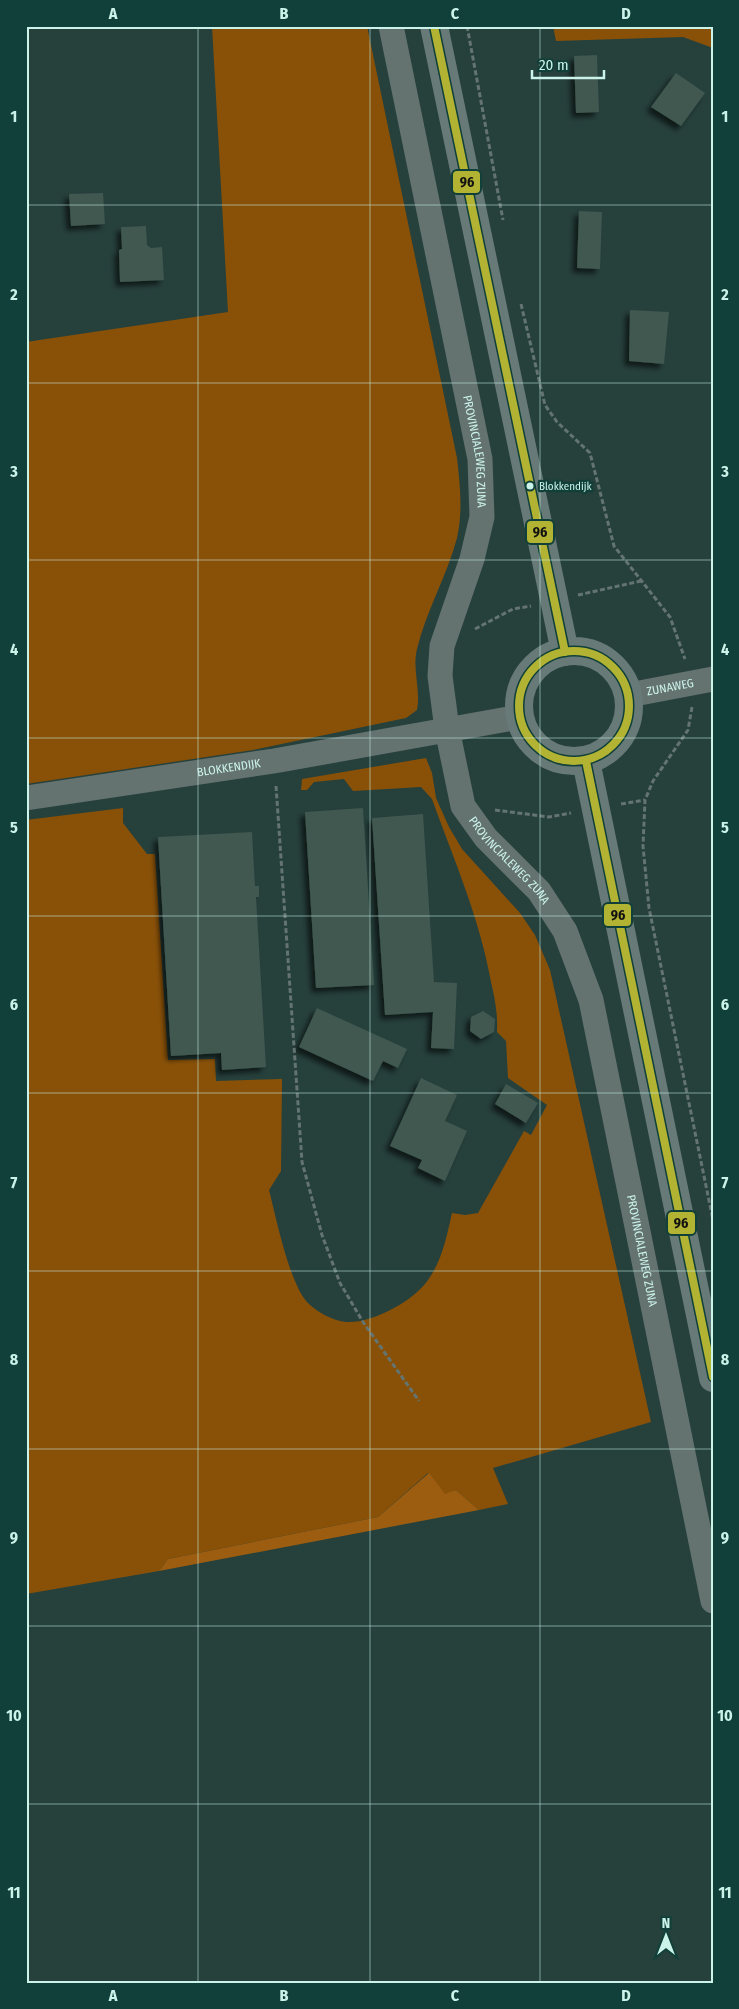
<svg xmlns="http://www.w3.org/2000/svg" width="739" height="2009" viewBox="0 0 739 2009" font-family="'Fira Sans Condensed',sans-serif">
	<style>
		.green { fill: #895108 }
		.forest { fill: #9c5d10 }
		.building { fill: #3f584f; filter: url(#shadow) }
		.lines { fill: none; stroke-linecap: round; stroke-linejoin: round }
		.path { stroke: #647471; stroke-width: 3; stroke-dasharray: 5 2.5; stroke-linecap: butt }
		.minor { stroke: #647270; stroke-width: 25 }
		.major { stroke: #677a77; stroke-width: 28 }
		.bus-1-casing { stroke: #104039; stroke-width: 11 }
		.bus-1 { stroke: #b3b333; stroke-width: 8 }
		.grid { fill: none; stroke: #cbf3ea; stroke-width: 1; stroke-opacity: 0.55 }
		.bus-dot { fill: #cbf3ea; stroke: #104039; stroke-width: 2 }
		.labels { text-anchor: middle; stroke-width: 4.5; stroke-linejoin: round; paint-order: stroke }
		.bus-label { font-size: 11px; fill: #cbf3ea; stroke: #104039; text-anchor: start }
		.street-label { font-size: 12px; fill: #cbf3ea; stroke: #104039 }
		.line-badge { stroke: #104039; stroke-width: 2 }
		.pale-badge-label { font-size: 14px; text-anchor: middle; font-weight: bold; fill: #111 }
		.neatline { fill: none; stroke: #cbf3ea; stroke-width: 2 }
		.grid-label { font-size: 16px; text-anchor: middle; font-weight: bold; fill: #cbf3ea }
	</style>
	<defs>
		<filter id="shadow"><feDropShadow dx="-4.5" dy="4.5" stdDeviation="2.5" flood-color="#0009"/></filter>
	</defs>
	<rect width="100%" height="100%" fill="#26403c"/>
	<path class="green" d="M 212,26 L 367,26 L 457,458 C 460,484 463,512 457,538 C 447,576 426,611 417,649 C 412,669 421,690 417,710 L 406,718 L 253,750 L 26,784 L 26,342 L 228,312 Z
		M 553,26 L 713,26 L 713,48 L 683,37 L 556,41 Z
		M 426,758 L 432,773 L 436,798 L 449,827 L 462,849 L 520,913 L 535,935 L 550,970 L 651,1422 L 493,1468 L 508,1504 L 479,1510 L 456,1490 L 445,1495 L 428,1473 L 378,1517 L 168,1559 L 159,1571 L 26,1594 L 26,820 L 123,808 L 123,823 L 147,854 L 155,854 L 168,1060 L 215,1059 L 216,1081 L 282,1079 L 281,1171 L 269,1190 C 276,1217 290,1287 309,1304 C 317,1312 334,1321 346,1322 C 371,1324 414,1301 428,1280 C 442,1261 447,1235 452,1213 L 465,1215 L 478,1213 L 524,1131 L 531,1135 L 547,1105 L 508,1078 L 506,1041 L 497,1032 C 498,1015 495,999 491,982 C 480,919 454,860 432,799 L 421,787 L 353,791 L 344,779 L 314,782 L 307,790 L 301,790 L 302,779 Z"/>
	<path class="forest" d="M 429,1473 L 445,1494 L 456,1490 L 479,1510 L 159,1571 L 168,1559 L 378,1517 Z"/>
	<path class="building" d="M 597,55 L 599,112 L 576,113 L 574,56 Z
		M 676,73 L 705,93 L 681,126 L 651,107 Z
		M 103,193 L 105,224 L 71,226 L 69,194 Z
		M 579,211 L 602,212 L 600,269 L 577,268 Z
		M 146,226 L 147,245 L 151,248 L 162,247 L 164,280 L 120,282 L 119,250 L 122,249 L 121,227 Z
		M 630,310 L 669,312 L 664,364 L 629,361 Z
		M 363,808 L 374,985 L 316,988 L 305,812 Z
		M 423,814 L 434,982 L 457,983 L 454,1049 L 431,1048 L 433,1012 L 385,1015 L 372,818 Z
		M 252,832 L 255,886 L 259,886 L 259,897 L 256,897 L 266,1067 L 222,1070 L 221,1053 L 171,1056 L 158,837 Z
		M 317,1008 L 407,1049 L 398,1068 L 383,1061 L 373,1081 L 299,1047 Z
		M 483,1011 L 495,1019 L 494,1032 L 481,1039 L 470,1031 L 471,1017 Z
		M 421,1078 L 457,1095 L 445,1121 L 467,1131 L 445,1181 L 418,1168 L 422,1160 L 390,1146 Z
		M 506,1084 L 538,1103 L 526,1123 L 495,1104 Z"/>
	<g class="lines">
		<path class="path" d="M 467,26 L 503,220
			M 521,304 L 545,405 L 557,422 L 590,453 L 614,546 L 670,617 L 685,659
			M 578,595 L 641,581
			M 475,629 L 513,609 L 531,606
			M 692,707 L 688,730 L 653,781 L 645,800 L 643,846 L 649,908 L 713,1220
			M 276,786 L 302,1162 L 322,1235 L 340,1283 L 363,1322 L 419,1401
			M 621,804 L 645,800
			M 495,810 L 549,817 L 571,813"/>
		<g class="minor">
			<path id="s1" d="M 391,26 L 480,459 L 482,517 L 472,559 L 442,646 L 440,676 L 447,729 L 463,806 L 486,838 L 539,891 L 565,931 L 591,1000 L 713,1601"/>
			<path id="s2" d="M 629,695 L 713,679"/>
			<path id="s3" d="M 26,798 L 274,761 L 519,717"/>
		</g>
		<path class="major" d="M 434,26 L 565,652
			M519 706a55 55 0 1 1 110 0a55 55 0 1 1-110 0Z
			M 586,761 L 713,1378"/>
		<defs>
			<path id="bus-1" d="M 434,26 L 565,652
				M519 706a55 55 0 1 1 110 0a55 55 0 1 1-110 0Z
				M 586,761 L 713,1377"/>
		</defs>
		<use href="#bus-1" class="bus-1-casing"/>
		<use href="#bus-1" class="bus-1"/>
	</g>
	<path class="grid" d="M 198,26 L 198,1983M 370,26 L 370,1983M 540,26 L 540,1983M 26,205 L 713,205M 26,383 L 713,383M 26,560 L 713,560M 26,738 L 713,738M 26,916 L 713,916M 26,1093 L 713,1093M 26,1271 L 713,1271M 26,1449 L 713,1449M 26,1626 L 713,1626M 26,1804 L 713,1804"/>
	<circle class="bus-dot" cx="530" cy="486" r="4.5"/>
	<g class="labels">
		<g class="bus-label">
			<text x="539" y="490">Blokkendijk</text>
		</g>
		<g class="street-label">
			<text dy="4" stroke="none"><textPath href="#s1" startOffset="434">PROVINCIALEWEG ZUNA</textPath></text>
			<text dy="4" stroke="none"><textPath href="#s2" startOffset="42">ZUNAWEG</textPath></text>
			<text dy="4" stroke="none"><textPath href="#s3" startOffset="205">BLOKKENDIJK</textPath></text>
			<text dy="4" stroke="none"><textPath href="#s1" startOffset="869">PROVINCIALEWEG ZUNA</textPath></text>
			<text dy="4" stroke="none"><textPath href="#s1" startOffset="1289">PROVINCIALEWEG ZUNA</textPath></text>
		</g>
	</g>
	<g class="line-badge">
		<rect x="452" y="170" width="29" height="24" rx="5" fill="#b3b333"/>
		<rect x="526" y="520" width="28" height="24" rx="5" fill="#b3b333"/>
		<rect x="603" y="903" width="29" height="24" rx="5" fill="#b3b333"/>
		<rect x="667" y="1211" width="29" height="24" rx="5" fill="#b3b333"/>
	</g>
	<g class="pale-badge-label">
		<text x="467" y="187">96</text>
		<text x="540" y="537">96</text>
		<text x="618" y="920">96</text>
		<text x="681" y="1228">96</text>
	</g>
	<rect width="739" height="2009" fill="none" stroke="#104039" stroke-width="55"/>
	<g transform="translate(666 1936)" stroke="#104039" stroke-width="4" paint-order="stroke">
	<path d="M0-4L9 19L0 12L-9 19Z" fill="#cbf3ea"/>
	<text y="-8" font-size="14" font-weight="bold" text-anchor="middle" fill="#cbf3ea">N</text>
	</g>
	<path d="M532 70v8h72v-8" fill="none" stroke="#cbf3ea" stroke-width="2.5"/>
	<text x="539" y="70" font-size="15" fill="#cbf3ea" stroke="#104039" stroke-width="4" paint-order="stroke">20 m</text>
	<rect x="28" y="28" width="684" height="1954" class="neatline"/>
	<g class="grid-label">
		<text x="113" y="19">A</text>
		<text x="284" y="19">B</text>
		<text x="455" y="19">C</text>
		<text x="626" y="19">D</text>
		<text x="14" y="122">1</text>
		<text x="725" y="122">1</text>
		<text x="14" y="300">2</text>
		<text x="725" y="300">2</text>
		<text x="14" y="477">3</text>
		<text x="725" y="477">3</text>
		<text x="14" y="655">4</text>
		<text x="725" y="655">4</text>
		<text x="14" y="833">5</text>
		<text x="725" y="833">5</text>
		<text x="14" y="1010">6</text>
		<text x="725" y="1010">6</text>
		<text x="14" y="1188">7</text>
		<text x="725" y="1188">7</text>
		<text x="14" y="1365">8</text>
		<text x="725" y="1365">8</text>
		<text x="14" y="1543">9</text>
		<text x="725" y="1543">9</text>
		<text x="14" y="1721">10</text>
		<text x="725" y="1721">10</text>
		<text x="14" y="1898">11</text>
		<text x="725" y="1898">11</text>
		<text x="113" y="2001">A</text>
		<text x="284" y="2001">B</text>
		<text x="455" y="2001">C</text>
		<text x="626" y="2001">D</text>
	</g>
</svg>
